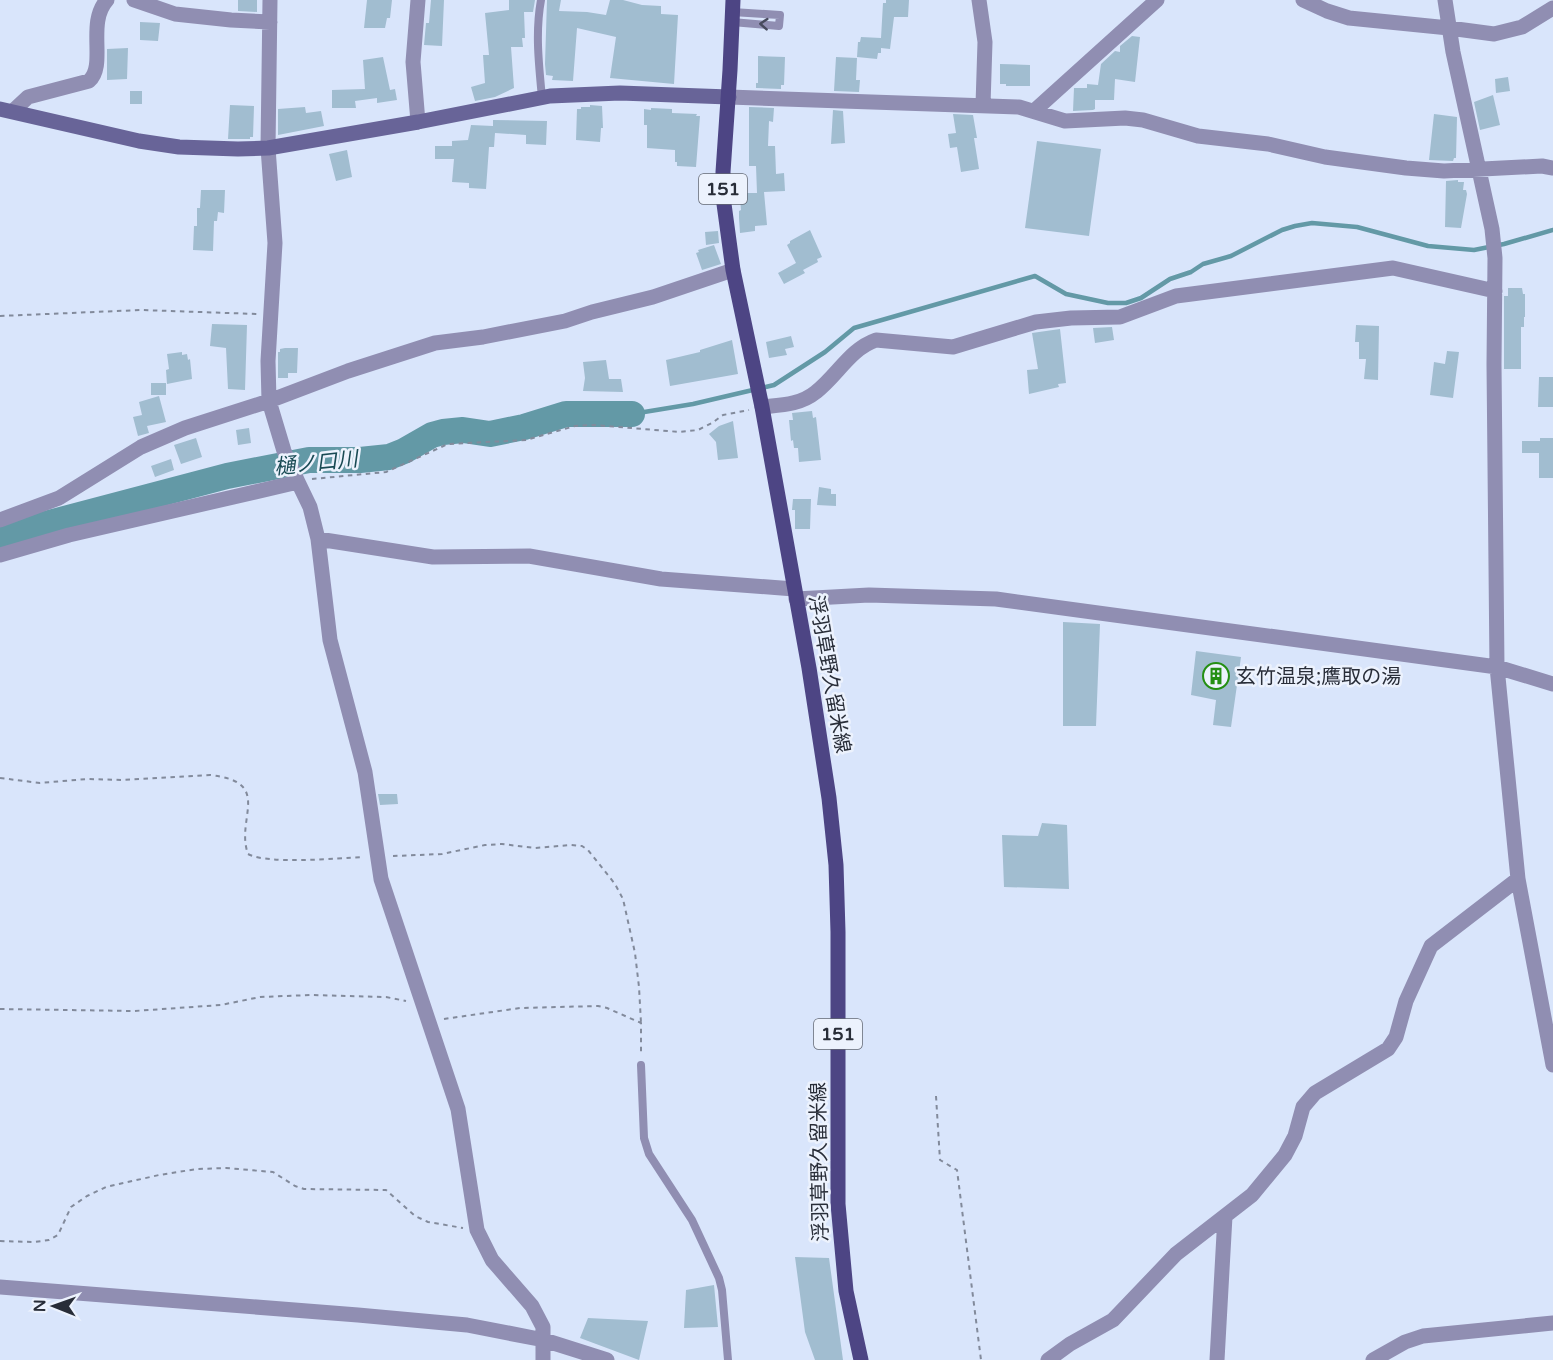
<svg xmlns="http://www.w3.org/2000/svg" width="1553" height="1360" viewBox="0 0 1553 1360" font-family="'Varela Round','Noto Sans JP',sans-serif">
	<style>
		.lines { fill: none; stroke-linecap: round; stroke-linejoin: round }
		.stream { stroke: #6399a6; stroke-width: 4.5 }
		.river { stroke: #6399a6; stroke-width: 26 }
		.building { fill: #a1bdd0 }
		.path { stroke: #828a9b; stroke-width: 2; stroke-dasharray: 4.5 4.5; stroke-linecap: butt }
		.lane { stroke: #908eb2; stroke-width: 8 }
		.street { stroke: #908eb2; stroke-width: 15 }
		.secondary { stroke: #686498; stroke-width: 15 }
		.primary { stroke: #4d4584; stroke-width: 15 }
		.oneway { stroke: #474a5d }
		.labels { text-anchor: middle; stroke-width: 5; stroke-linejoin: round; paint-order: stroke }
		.shield { fill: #ecf2fd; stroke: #636873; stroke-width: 1.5 }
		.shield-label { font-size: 18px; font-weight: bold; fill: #282d38 }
		.street-label { font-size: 20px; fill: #282d38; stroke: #ecf2fd }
		.poi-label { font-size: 20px; fill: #282d38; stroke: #ecf2fd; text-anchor: start }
		.water-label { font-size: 21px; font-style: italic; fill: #194a54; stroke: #ecf2fd }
	</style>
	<rect width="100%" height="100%" fill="#d9e5fb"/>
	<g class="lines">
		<path class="stream" d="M 632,414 L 693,404 L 774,385 L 825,352 L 854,328 L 1035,276 L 1066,294 L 1108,303 L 1126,303 L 1141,298 L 1170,279 L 1191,272 L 1203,264 L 1231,256 L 1282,230 L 1295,226 L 1312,223 L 1357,227 L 1428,246 L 1474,250 L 1504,244 L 1553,230"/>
		<path class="river" d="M 0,536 L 227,476 L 309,460 L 360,460 L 389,457 L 404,451 L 432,435 L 443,432 L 463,430 L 490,434 L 524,427 L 566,414 L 632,414"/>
	</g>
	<path class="building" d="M 238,0 L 257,0 L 257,12 L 238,11 Z
		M 367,0 L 392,0 L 390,18 L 387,18 L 385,28 L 364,28 Z
		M 431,0 L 444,0 L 442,46 L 424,45 L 426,23 L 429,23 Z
		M 509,0 L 535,0 L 533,12 L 524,12 L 525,38 L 522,38 L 523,47 L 511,47 L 514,88 L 495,97 L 475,101 L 471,87 L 485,83 L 483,55 L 489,55 L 485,13 L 509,10 Z
		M 547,0 L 561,0 L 559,11 L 587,12 L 606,15 L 610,0 L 623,0 L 642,5 L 661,6 L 661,14 L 678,15 L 674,84 L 610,78 L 616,37 L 577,28 L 573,81 L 552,80 L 553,76 L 546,75 L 545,64 Z
		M 886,0 L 909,0 L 908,17 L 894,17 L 890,49 L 881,48 L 881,53 L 878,53 L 877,59 L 857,57 L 858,42 L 860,42 L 861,37 L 881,38 L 883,3 L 886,3 Z
		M 140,22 L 160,23 L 158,41 L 140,40 Z
		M 1132,36 L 1140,37 L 1135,82 L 1115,79 L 1114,100 L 1095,100 L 1095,109 L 1093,110 L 1073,111 L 1074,88 L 1087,88 L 1087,84 L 1098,85 L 1101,64 L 1115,51 L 1120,52 L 1120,46 Z
		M 128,48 L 127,79 L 107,80 L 107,49 Z
		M 758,56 L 785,57 L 784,85 L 781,85 L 781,89 L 756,88 L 756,83 L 758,83 Z
		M 383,57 L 390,90 L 395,89 L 397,100 L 377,103 L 377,98 L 355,101 L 356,108 L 332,108 L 332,90 L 365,89 L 363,60 Z
		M 836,57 L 857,58 L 856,80 L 860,80 L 859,92 L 834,91 Z
		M 1000,64 L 1030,65 L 1030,86 L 1006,86 L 1006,84 L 1000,84 Z
		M 1508,77 L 1510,91 L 1496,93 L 1495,79 Z
		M 130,91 L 142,91 L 142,104 L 130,104 Z
		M 1493,95 L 1500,125 L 1480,130 L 1474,102 Z
		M 230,105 L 254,106 L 253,137 L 250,137 L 250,139 L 228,139 Z
		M 590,105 L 602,106 L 603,128 L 601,128 L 600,142 L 576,140 L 577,109 L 581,109 L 581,107 L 590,107 Z
		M 305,107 L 306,113 L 321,111 L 324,126 L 278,135 L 278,109 Z
		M 749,107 L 774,108 L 773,122 L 769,121 L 768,146 L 775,146 L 776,174 L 784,173 L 785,191 L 764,192 L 767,225 L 755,226 L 755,231 L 740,233 L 739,218 L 739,211 L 741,210 L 740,198 L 747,198 L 746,193 L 757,193 L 756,166 L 749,166 Z
		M 651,108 L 672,109 L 672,113 L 697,114 L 696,116 L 700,116 L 696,167 L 677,166 L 677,162 L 675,162 L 675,150 L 647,148 L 647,125 L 644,125 L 644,109 L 651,110 Z
		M 833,110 L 843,111 L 845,143 L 831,144 Z
		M 953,114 L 973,115 L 977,138 L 974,138 L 979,169 L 961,172 L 957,147 L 950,148 L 948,134 L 956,133 Z
		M 1434,114 L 1457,117 L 1456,158 L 1454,158 L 1453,161 L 1429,160 Z
		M 493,120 L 547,121 L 546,145 L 526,144 L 526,135 L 495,133 L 494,147 L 489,147 L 486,189 L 469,188 L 469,183 L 452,182 L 454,159 L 435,159 L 435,146 L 452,146 L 452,141 L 468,140 L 471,125 L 493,126 Z
		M 1037,141 L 1101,149 L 1089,236 L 1025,228 Z
		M 347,150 L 352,177 L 336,181 L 329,154 Z
		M 1458,180 L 1458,182 L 1464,182 L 1463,190 L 1466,190 L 1467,194 L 1461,228 L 1445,227 L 1446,181 Z
		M 201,190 L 225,190 L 224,213 L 218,212 L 217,221 L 214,221 L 213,251 L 193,250 L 194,226 L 197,226 L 197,208 L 200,208 Z
		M 810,230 L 822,257 L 817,259 L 818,262 L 803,270 L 805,273 L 784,284 L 778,273 L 796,263 L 787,245 L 790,243 L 790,241 Z
		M 718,231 L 719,243 L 706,245 L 705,232 Z
		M 714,245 L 721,264 L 702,270 L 696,253 L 699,252 L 698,250 Z
		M 1508,288 L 1522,288 L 1523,294 L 1525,294 L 1525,317 L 1524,317 L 1524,327 L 1521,327 L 1521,369 L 1504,369 L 1504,296 L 1508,296 Z
		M 212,324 L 247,325 L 245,390 L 228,389 L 226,348 L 210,346 Z
		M 1356,325 L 1379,326 L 1378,380 L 1364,379 L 1366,359 L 1359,359 L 1359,342 L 1355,342 Z
		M 1112,327 L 1114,340 L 1095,343 L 1093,328 Z
		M 1060,329 L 1066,383 L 1058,384 L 1059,387 L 1029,394 L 1027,370 L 1038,369 L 1032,333 Z
		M 791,336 L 794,347 L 785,349 L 787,355 L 769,358 L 766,342 Z
		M 732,340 L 738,374 L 670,386 L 666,360 L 700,352 L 700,350 Z
		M 285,348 L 298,348 L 297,373 L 288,373 L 288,378 L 278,378 L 278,352 L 280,352 L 280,349 Z
		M 1447,351 L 1459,352 L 1453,398 L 1430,395 L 1434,362 L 1445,364 Z
		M 182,352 L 182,355 L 187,354 L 188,360 L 190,359 L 192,379 L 167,384 L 166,370 L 169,369 L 167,354 Z
		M 606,360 L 609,379 L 621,379 L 623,392 L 583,391 L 585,378 L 583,362 Z
		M 1539,377 L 1553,377 L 1553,407 L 1538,407 Z
		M 151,383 L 166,383 L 166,395 L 151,395 Z
		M 159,396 L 166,422 L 147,426 L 149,433 L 138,436 L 133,417 L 142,415 L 139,402 Z
		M 812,411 L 813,418 L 816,417 L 821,460 L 799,462 L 798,448 L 794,448 L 793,440 L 791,441 L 789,420 L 793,420 L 792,413 Z
		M 733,421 L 738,458 L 718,460 L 716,442 L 709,434 L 719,426 Z
		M 249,428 L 251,443 L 238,445 L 236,430 Z
		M 196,438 L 202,457 L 181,464 L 174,445 Z
		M 1540,438 L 1553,438 L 1553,478 L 1539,478 L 1539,453 L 1522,453 L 1522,441 L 1540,441 Z
		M 171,459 L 174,470 L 155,477 L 151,466 Z
		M 819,487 L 831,489 L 831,494 L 836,494 L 836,506 L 817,505 Z
		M 793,499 L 811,499 L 810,529 L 795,529 L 795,510 L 792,510 Z
		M 1063,622 L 1100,624 L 1096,726 L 1063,726 Z
		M 1196,651 L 1241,657 L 1231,727 L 1213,725 L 1216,700 L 1191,695 Z
		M 378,794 L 397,794 L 398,804 L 380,805 Z
		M 1042,823 L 1067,825 L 1069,889 L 1004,887 L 1002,835 L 1038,836 Z
		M 795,1257 L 829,1258 L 843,1360 L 815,1360 L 805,1332 Z
		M 714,1285 L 718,1327 L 684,1328 L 686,1290 Z
		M 588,1318 L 648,1321 L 639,1360 L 580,1338 Z"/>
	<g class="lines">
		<path class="path" d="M 0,316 L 141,310 L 257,314
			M 312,479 L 386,472 L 448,444 L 526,440 L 575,426 L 594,425 L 680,432 L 698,430 L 712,423 L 723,415 L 749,410
			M 0,778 L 40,783 L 87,779 L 123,780 L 210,775 C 274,782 235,818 248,854 C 269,865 337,858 363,857
			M 393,856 L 442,854 L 485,845 L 502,844 L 535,848 L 571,845 L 582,846 L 588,850 L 615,884 L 623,899 L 635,953 L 639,987 L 641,1023
			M 0,1009 L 134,1011 L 221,1005 L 260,997 L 311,995 L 386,997 L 406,1001
			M 444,1019 L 520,1008 L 598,1006 L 607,1008 L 641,1023 L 641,1053
			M 936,1096 L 940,1160 L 957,1170 L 981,1360
			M 0,1241 L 34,1242 L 49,1240 L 58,1235 L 71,1207 L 87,1196 L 106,1187 L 159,1175 L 197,1169 L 226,1168 L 273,1172 L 295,1186 L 304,1189 L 386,1190 L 415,1216 L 428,1222 L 463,1228"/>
		<path class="lane" d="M 541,0 C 535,33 539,65 542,98
			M 732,22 L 779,26 L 780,15 L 732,12
			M 641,1065 L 644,1138 L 649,1154 L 692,1220 L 719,1278 L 722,1290 L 728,1360"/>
		<path class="street" d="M 134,0 L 175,14 L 231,20 L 270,22
			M 270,0 L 268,148 L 275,243 L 268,361 L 269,401 L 284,451 L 298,482
			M 979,0 L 985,42 L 983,105
			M 1303,0 L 1327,11 L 1349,18 L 1449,28 L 1494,34 L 1522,27 L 1553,8
			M 1445,0 L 1453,52 L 1492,229 L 1495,258 L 1494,364 L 1497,667 L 1518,879 L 1553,1065
			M 729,97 L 1019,107 L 1065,121 L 1125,118 L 1143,120 L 1198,136 L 1268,144 L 1325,157 L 1406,168 L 1444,171 L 1542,166 L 1553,168
			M 13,111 L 28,97 L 89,81 C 107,65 86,23 107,0
			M 1034,111 L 1157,0
			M 418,122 L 413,62 L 418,0
			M 762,407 C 781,405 800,405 816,392 C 837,376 850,349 876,340 L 953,347 L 1036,322 L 1071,318 L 1120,317 L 1176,296 L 1393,268 L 1495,291
			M 0,520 L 59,498 L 141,447 L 185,428 L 269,401 L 348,371 L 435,343 L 483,337 L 565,321 L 592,312 L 653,297 L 733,270
			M 318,539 L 433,557 L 529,556 L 661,579 L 794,589
			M 0,555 L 69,535 L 298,482 L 310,507 L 318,539 L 330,640 L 365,772 L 381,879 L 458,1109 L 477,1230 L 492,1260 L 532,1306 L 543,1327 L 543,1360
			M 796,599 L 869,595 L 996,599 L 1497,667 L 1553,684
			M 0,1287 L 358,1315 L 467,1325 L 544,1340 L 607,1360
			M 1048,1360 L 1070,1344 L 1113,1320 L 1176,1254 L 1252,1195 L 1285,1155 L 1295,1136 L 1303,1107 L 1315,1093 L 1388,1049 L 1396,1037 L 1406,1001 L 1431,946 L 1518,879
			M 1217,1360 L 1225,1216
			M 1373,1360 L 1405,1342 L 1423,1336 L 1553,1323"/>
		<path class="secondary" d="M 0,109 L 139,141 L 179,147 L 238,149 L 268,148 L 418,122 L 550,96 L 620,93 L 729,97"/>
		<path class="primary" d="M 733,0 L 730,70 L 723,172 L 724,204 L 733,270 L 762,407 L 809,668 L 829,798 L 836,865 L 838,932 L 838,1204 L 846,1291 L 861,1360"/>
	</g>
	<defs><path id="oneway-chevron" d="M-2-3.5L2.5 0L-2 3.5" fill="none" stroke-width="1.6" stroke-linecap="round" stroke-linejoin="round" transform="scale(1.5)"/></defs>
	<use class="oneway" href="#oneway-chevron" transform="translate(764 24) rotate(-176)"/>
	<defs>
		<symbol id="building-ring" viewBox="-11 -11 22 22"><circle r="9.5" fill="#ecf2fd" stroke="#248f12" stroke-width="1.5"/><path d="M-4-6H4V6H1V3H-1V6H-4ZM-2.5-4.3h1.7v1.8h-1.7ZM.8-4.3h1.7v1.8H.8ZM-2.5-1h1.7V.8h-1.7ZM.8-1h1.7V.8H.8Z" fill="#248f12"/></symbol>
	</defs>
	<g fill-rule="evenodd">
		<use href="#building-ring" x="1201" y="661" width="30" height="30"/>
	</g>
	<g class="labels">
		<g class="shield">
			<rect x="699" y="174" width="48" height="30" rx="4.5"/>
			<rect x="814" y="1019" width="48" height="30" rx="4.5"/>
		</g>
		<g class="shield-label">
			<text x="723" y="195">151</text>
			<text x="838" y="1040">151</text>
		</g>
		<g class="street-label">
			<text transform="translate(830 674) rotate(80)" y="7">浮羽草野久留米線</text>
			<text transform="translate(819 1162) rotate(-91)" y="7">浮羽草野久留米線</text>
		</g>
		<g class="poi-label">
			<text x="1236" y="683">玄竹温泉;鷹取の湯</text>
		</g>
		<g class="water-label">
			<text transform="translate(316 463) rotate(-6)" y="7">樋ノ口川</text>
		</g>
	</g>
	<g transform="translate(54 1306) rotate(271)" stroke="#ecf2fd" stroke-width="4.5" paint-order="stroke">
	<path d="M0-4.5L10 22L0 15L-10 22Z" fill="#282d38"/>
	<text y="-9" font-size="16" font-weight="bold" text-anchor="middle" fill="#282d38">N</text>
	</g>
</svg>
